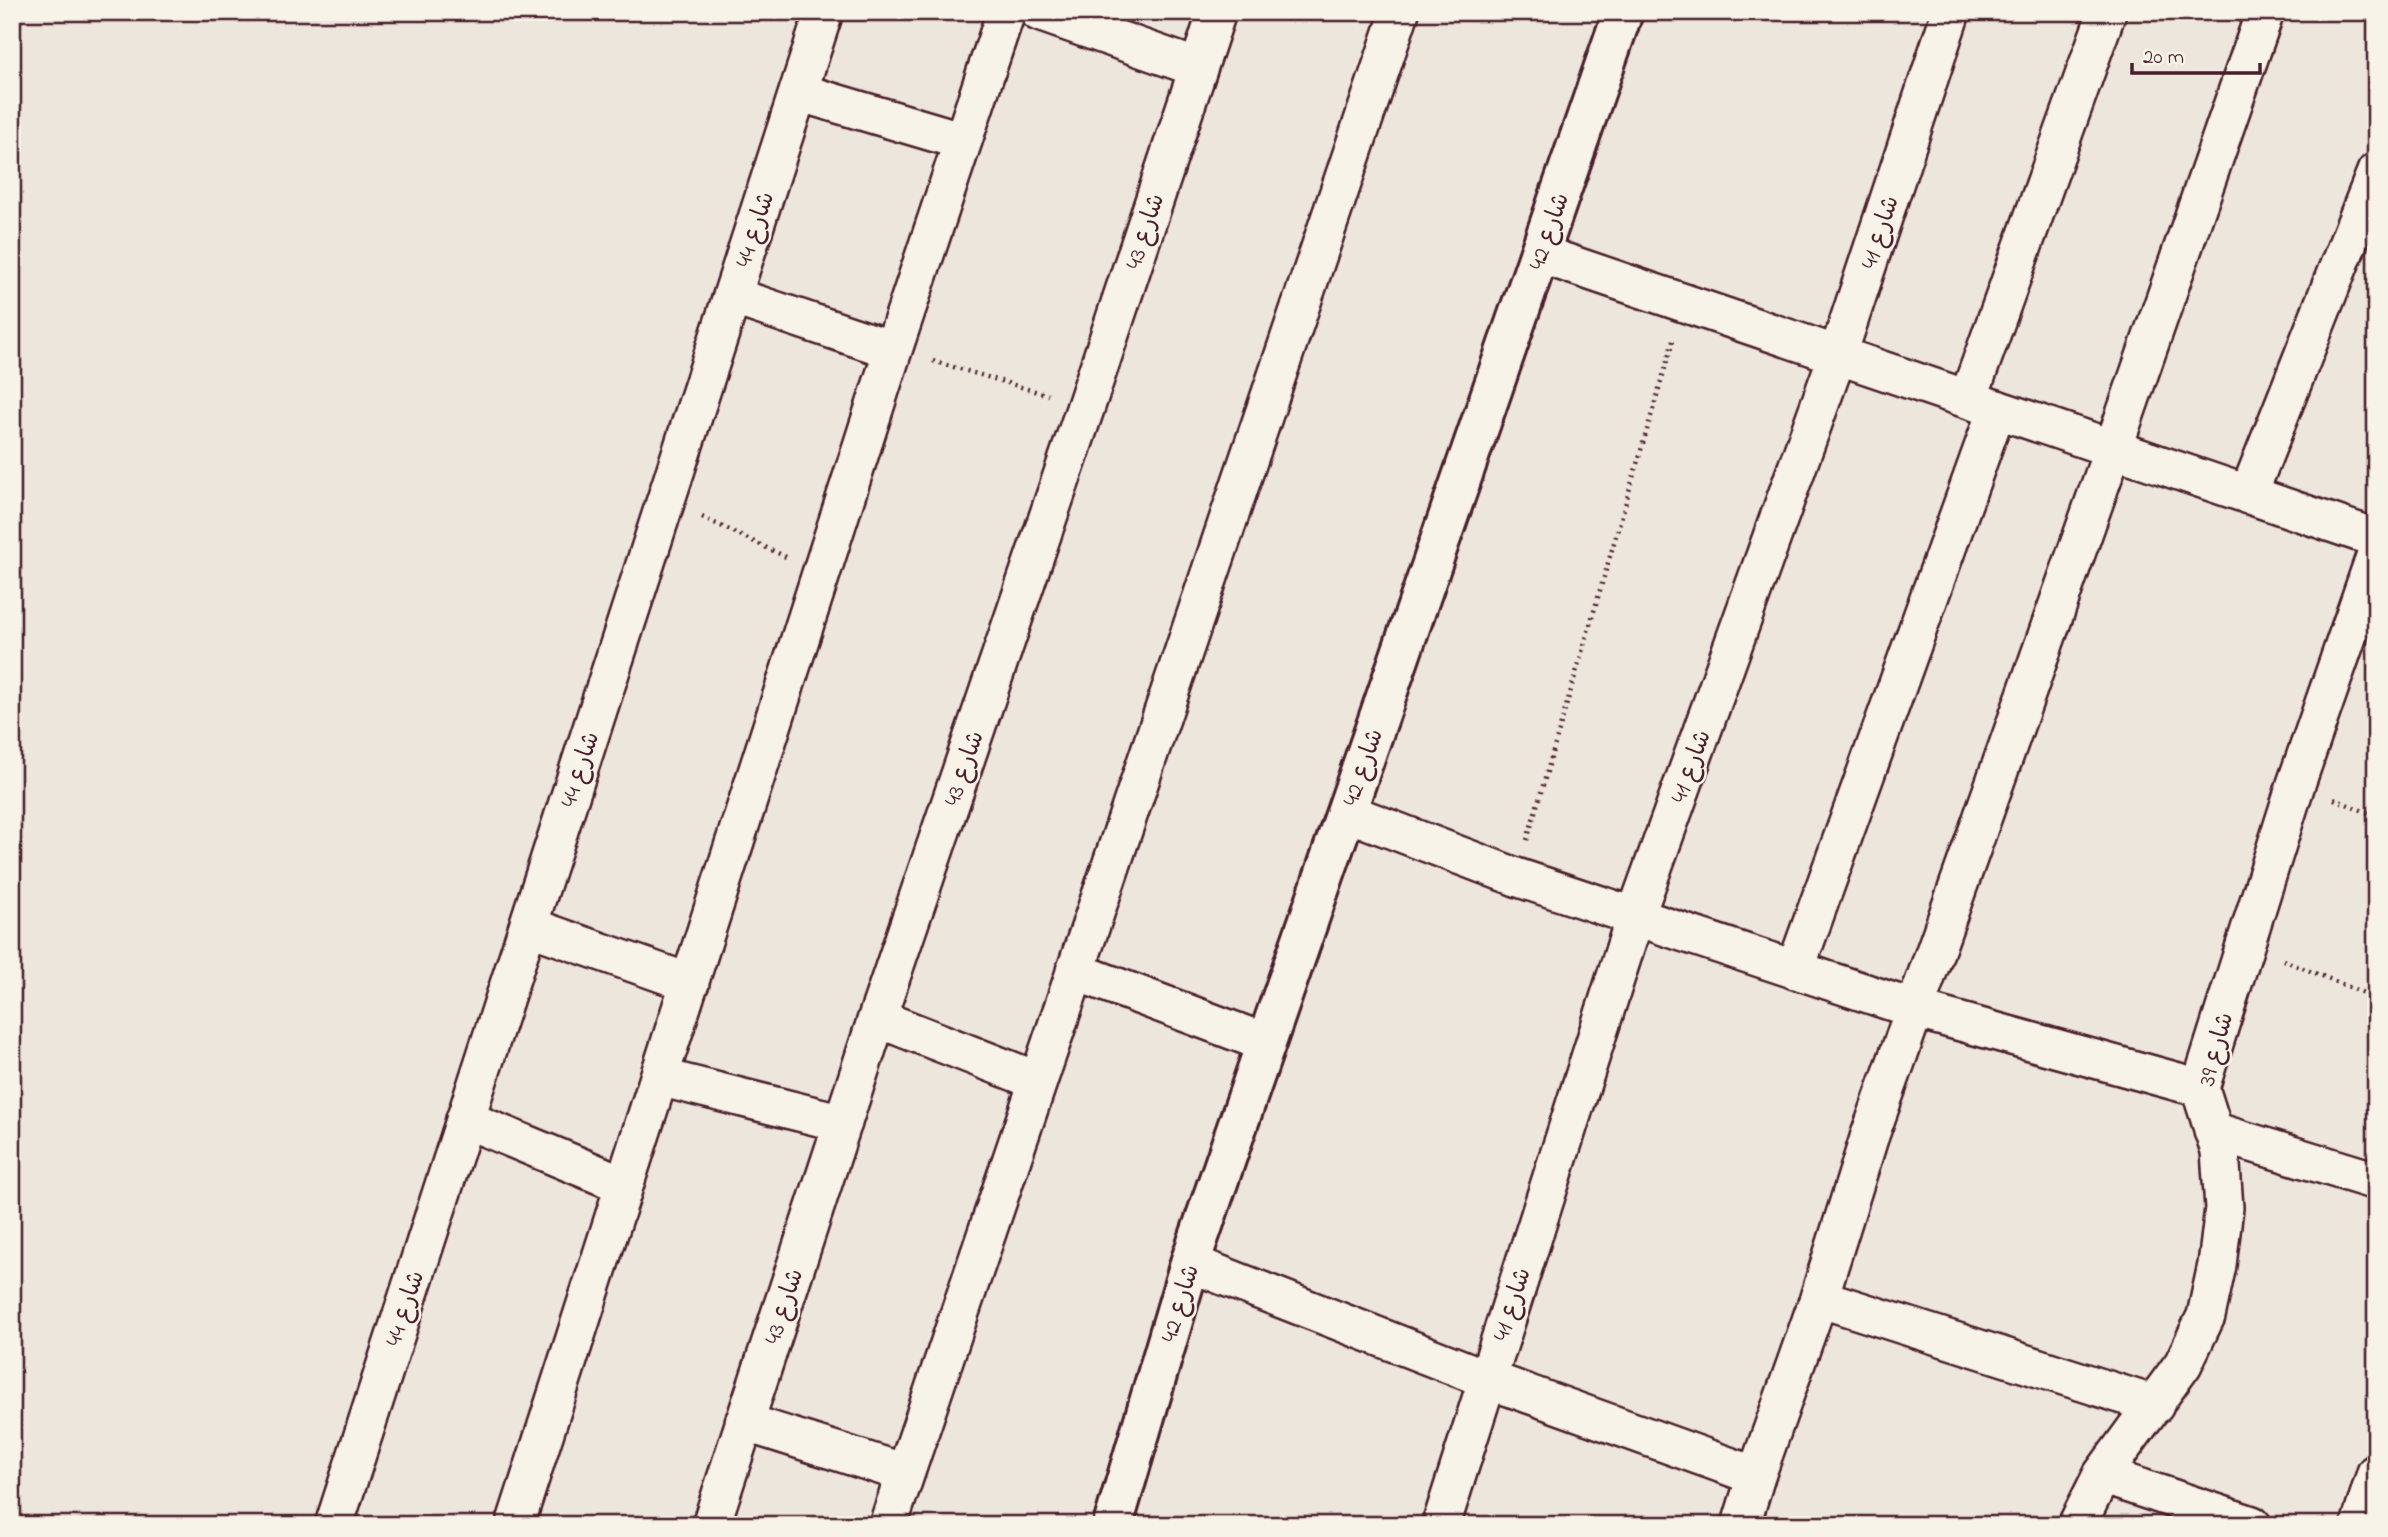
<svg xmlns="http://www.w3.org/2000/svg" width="2388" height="1537" viewBox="0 0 2388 1537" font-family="'Indie Flower','Playpen Sans Arabic',sans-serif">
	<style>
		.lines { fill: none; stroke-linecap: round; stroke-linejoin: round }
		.street-casing { stroke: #4a1f2b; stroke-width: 42 }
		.secondary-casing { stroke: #4a1f2b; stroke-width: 44 }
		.path { stroke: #4a1f2b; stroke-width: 4.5; stroke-dasharray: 2 5; stroke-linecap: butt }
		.street { stroke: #f7f3e8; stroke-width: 37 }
		.secondary { stroke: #f7f3e8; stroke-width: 38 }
		.labels { text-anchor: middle; stroke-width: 5; stroke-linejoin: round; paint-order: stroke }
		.street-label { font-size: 24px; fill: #4a1f2b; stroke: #f7f3e8 }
	</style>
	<rect width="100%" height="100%" fill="#ece6dd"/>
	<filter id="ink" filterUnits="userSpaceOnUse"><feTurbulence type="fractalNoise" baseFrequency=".0143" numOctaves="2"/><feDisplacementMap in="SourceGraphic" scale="14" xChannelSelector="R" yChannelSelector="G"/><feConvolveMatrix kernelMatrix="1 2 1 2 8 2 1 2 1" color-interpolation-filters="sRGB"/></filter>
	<g filter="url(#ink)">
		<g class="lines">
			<defs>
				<path id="street" d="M 1039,12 L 1198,68
					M 798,92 L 963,141
					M 1540,254 L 2376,538
					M 732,296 L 893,350
					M 1968,399 L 2107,12
					M 2248,495 L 2376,172
					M 1346,812 L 1516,877 L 1914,1009 L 2200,1088
					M 528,926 L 690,983
					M 1795,970 L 1997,409
					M 1075,971 L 1266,1043
					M 877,1018 L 1038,1081
					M 659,1077 L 843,1123
					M 465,1119 L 624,1185
					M 2213,1131 L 2376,1181
					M 1190,1263 L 1487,1379 L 1756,1476
					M 1819,1298 L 2155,1405
					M 744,1422 L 905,1473
					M 2102,1475 L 2252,1525
					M 334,1525 L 824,12
					M 515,1525 L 893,350 L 1006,12
					M 711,1525 L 877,1018 L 1086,406 L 1217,12
					M 888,1525 L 1400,12
					M 1441,1525 L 1635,917 L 1838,354 L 1951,12
					M 1741,1525 L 1756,1476 L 1819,1298 L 1869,1138 L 2113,449 L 2265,12
					M 2077,1525 L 2102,1475 L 2183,1364 L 2206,1316 L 2217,1265 L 2224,1208 L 2220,1151 L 2200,1088 L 2296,784 L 2376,554
					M 2360,1525 L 2376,1473"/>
				<path id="secondary" d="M 1113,1525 L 1190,1263 L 1623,12"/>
			</defs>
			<use href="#street" class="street-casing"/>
			<use href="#secondary" class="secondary-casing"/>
			<path class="path" d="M 933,361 L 1048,395
				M 702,517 L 786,557
				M 2334,799 L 2376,816
				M 1527,840 L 1673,341
				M 2283,960 L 2376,998"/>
			<use href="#street" class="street"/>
			<use href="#secondary" class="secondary"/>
		</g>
	</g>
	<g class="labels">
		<g class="street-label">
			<text transform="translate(754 229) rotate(-72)" y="8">شارع 44</text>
			<text transform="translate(1144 231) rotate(-72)" y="8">شارع 43</text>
			<text transform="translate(1548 231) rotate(-71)" y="8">شارع 42</text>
			<text transform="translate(1879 232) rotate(-72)" y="8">شارع 41</text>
			<text transform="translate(1690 766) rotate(-70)" y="8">شارع 41</text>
			<text transform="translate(1362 767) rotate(-71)" y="8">شارع 42</text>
			<text transform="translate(963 768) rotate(-71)" y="8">شارع 43</text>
			<text transform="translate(579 769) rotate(-72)" y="8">شارع 44</text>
			<text transform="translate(2215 1049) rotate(-75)" y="8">شارع 39</text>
			<text transform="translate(1179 1303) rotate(-73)" y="8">شارع 42</text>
			<text transform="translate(1511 1304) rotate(-72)" y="8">شارع 41</text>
			<text transform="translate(783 1306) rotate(-72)" y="8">شارع 43</text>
			<text transform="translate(404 1308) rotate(-72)" y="8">شارع 44</text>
		</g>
	</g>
	<rect width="2388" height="1537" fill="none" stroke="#f7f3e8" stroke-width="42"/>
	<rect x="21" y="21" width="2346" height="1495" fill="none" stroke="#4a1f2b" stroke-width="2.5" filter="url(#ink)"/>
	<path d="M2132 63v10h128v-10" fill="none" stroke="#4a1f2b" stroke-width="3.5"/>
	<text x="2143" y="63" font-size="21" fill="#4a1f2b" stroke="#f7f3e8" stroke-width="5" paint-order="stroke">20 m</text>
</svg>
